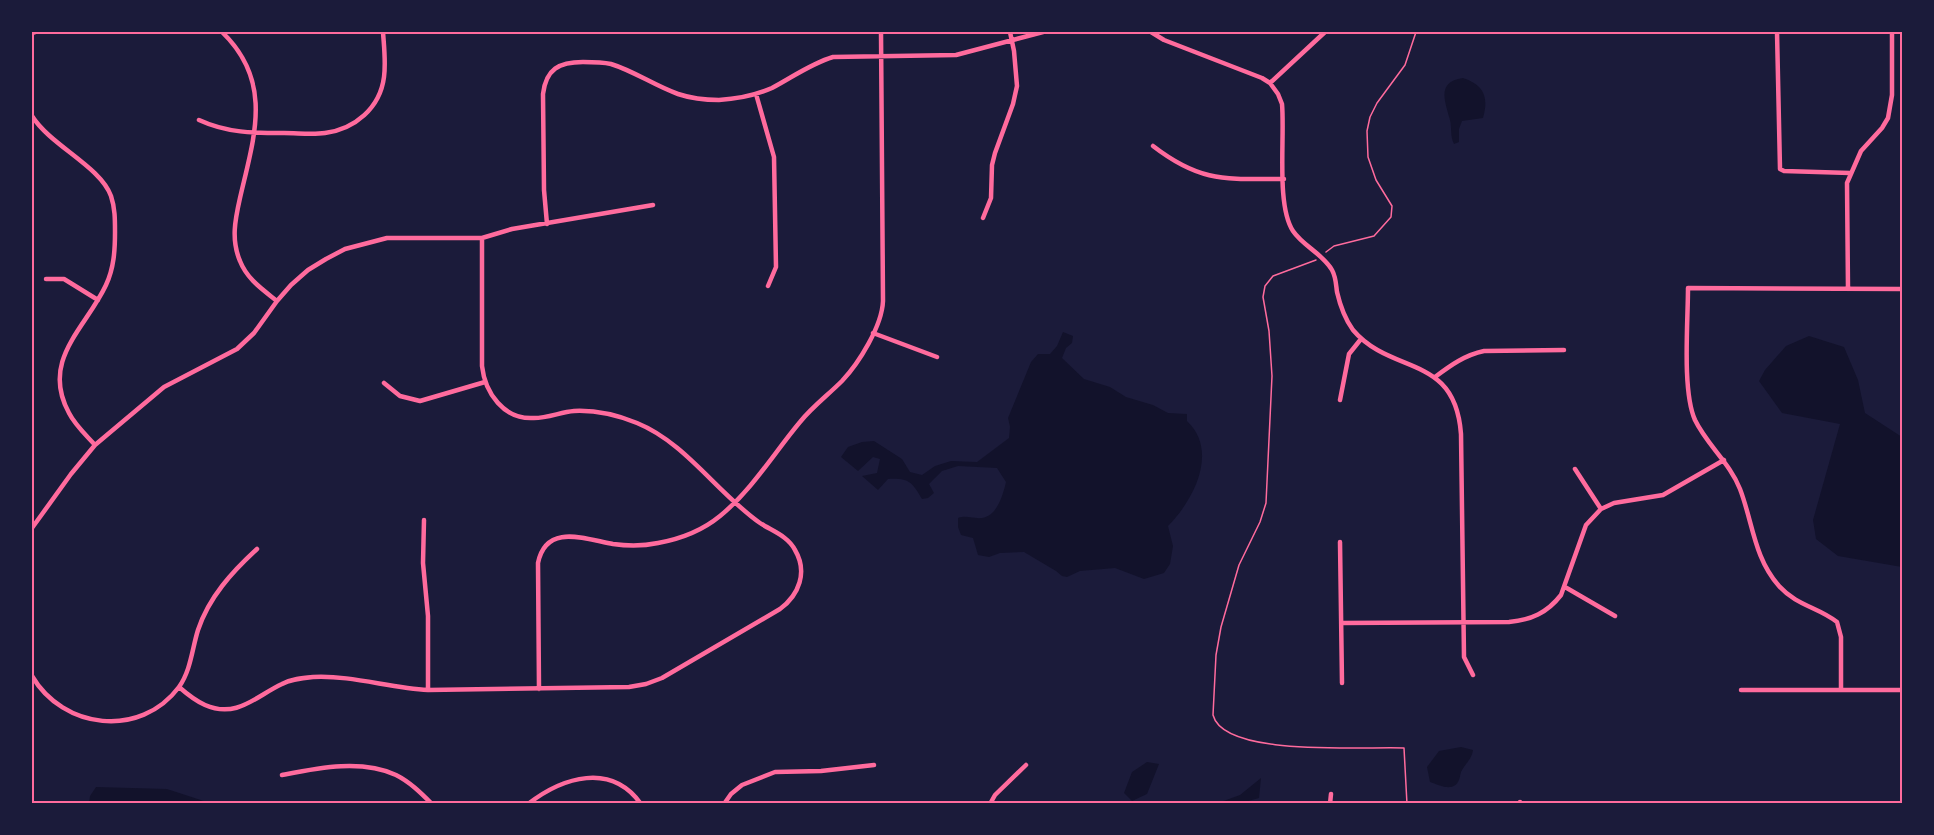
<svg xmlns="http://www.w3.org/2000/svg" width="1934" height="835" viewBox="0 0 1934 835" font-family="'Space Grotesk',sans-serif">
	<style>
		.water { fill: #12122b }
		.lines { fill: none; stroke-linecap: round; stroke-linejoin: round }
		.path { stroke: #ff6b9d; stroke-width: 1.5 }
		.minor { stroke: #ff6b9d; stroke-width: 4.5 }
		.neatline { fill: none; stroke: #ff6b9d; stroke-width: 2 }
	</style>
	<rect width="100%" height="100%" fill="#1b1b3a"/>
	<path class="water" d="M 1463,78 C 1484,85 1489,97 1483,118 L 1462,121 L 1459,129 L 1459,142 L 1454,144 C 1450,136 1452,129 1450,120 C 1445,101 1436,82 1463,78 Z
		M 1063,332 L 1073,336 L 1072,343 L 1066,348 L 1062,358 L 1084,379 L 1110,387 L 1126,397 L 1153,405 L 1168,413 L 1187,414 L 1187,421 C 1219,451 1194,500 1168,526 L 1173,546 L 1170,564 L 1164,573 L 1144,579 L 1115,568 L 1080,571 L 1067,577 L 1062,576 L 1056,571 L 1024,552 L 1000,553 L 989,557 L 978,555 L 973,538 L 961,535 L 958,527 L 958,518 C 967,515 973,519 982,518 C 997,516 1003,495 1006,482 L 997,468 L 958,466 L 942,471 L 929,484 L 934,493 L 928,498 L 922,499 C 912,482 909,478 888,479 L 878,490 L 862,476 L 877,473 L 880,459 L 873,457 L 858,471 L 841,457 L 848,447 L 862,442 L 874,441 L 902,459 L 910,472 L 922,475 L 935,466 L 951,461 L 977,462 L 1009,438 L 1010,427 L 1008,418 L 1031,362 L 1038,354 L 1050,354 L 1057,346 Z
		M 1809,336 L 1844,347 L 1858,380 L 1865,413 L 1902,437 L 1902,567 L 1838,556 L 1816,539 L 1813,520 L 1840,424 L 1782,413 L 1759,381 L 1765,370 L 1786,346 Z
		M 1461,747 L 1473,750 C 1472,759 1465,764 1461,772 C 1460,775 1460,779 1458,782 C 1452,792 1439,785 1430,782 L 1427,767 L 1439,751 Z
		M 1147,762 L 1159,764 L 1147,794 L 1132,801 L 1124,793 L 1132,772 Z
		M 1261,778 L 1259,798 L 1241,803 L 1218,803 L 1240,795 Z
		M 96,787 L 167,789 L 210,803 L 89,803 L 90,796 Z"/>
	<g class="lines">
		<path class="path" d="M 1326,252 L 1334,246 L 1374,236 L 1391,217 L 1392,206 L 1376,180 L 1368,157 L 1367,131 L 1370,117 L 1377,103 L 1405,65 L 1416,32
			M 1316,260 L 1273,276 L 1265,286 L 1263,297 L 1269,331 L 1272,376 L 1266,503 L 1260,522 L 1239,565 L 1221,627 L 1216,655 L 1213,715 C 1224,758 1367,746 1404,748 L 1407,804"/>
		<path class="minor" d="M 222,32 C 274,82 254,137 240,198 C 235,220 231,240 240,261 C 247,279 262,289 277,301
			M 1151,32 L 1164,40 L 1262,78 L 1270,83 L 1278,94 L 1282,104 C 1285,138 1276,205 1293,231 C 1303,246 1323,254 1332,270 C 1336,277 1336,285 1337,292 C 1340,305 1345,319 1353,330 C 1392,376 1455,353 1461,434 L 1464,657 L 1473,675
			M 1777,32 L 1780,169 L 1784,171 L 1850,173
			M 32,33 L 35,32
			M 1270,83 L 1325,32
			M 756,94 L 774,157 L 776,267 L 768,286
			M 32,116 C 51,146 100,166 111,196 C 115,208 115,219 115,232 C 115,250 114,268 106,285 C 86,328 40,360 69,413 C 75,425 86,435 95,445
			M 199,120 C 227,133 253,133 284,133 C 298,133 312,135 325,133 C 355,129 380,108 384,77 C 386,62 384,47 383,32
			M 1153,146 C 1201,183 1226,179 1284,179
			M 983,218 L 991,198 L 992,165 L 995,153 L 1013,104 L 1017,86 L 1014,51 L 1010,32
			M 547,224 L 544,190 L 543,94 C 546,69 559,62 583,62 C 592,62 602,62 611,64 C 634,71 655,86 678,94 C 690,98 706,100 719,100 C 736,99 756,95 772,88 C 793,77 810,64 833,57 L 956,55 L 1043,32
			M 46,279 L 64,279 L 98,300
			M 1848,289 L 1847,183 L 1861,151 L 1882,128 L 1888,118 L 1892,95 L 1892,32
			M 873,333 L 937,357
			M 1435,377 C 1451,365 1465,355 1484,351 L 1564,350
			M 384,383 L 400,396 L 420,401 L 485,382
			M 1340,400 L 1349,354 L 1361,339
			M 1575,469 L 1601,509
			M 424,520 L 423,563 L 428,616 L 428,690
			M 32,528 L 71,474 L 95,445 L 164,387 L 237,349 L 254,333 L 277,301 L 291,285 L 308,270 L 326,259 L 345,249 L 387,238 L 482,238 L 512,229 L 653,205
			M 1340,542 L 1342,683
			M 1565,587 L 1615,616
			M 1342,623 L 1509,622 C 1531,620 1547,613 1561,595 L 1586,525 L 1601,509 L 1614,503 L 1663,495 L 1724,460
			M 32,676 C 63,729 140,739 179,687 C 191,670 192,649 198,630 C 209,597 232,572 257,549
			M 179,687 C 187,694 196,701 205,705 C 237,719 256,696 282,684 C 291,679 302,678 313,677 C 352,675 389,688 428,690 L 629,687 L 646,684 L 662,678 L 780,609 C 799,595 808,572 795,550 C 788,536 772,531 760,523 C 717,493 686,443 637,423 C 617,415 595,410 574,411 C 561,412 548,418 534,418 C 504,420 485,393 482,366 L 482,238
			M 539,689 L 538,563 C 546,523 585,539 613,544 C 627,546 644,546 658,543 C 680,539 703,530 720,516 C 752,490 774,453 800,422 C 812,407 828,395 842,381 C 859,363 882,326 883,301 L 881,32
			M 1741,690 L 1902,690
			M 1841,690 L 1841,637 L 1837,622 C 1818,607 1797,606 1779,586 C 1754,558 1753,523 1740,489 C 1730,463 1707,445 1695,420 C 1682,391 1688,322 1688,288 L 1902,289
			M 282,775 C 318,768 361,759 396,775 C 410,782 421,793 432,804
			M 528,804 C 563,777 611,762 641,804
			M 724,804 L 731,794 L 742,785 L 775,772 L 821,771 L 874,765
			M 990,804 L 995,795 L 1026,765
			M 1330,804 L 1331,794
			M 1520,804 L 1520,802"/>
	</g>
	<rect width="1934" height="835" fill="none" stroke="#1b1b3a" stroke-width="66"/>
	<rect x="33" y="33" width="1868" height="769" class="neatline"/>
</svg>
